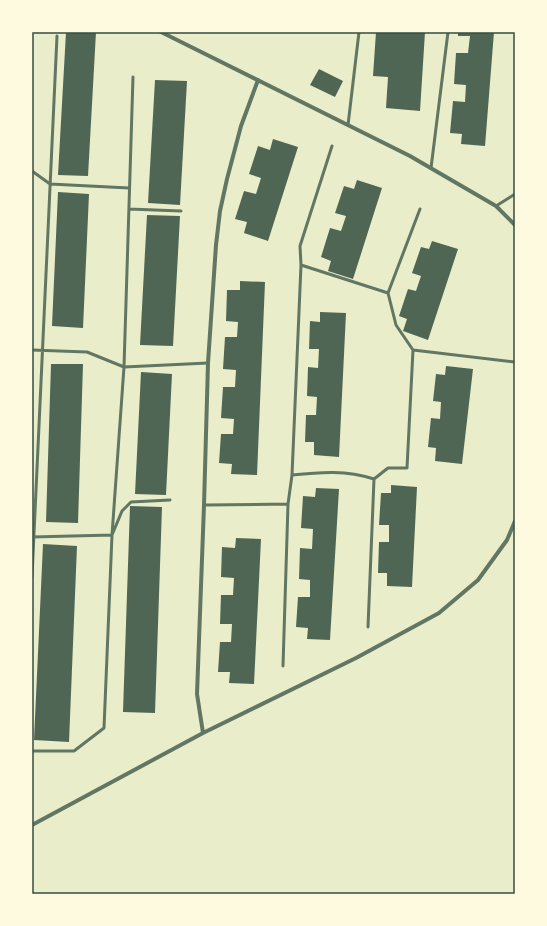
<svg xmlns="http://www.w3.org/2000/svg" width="547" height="926" viewBox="0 0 547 926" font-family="'Fira Sans Condensed',sans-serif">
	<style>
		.building { fill: #4f6655 }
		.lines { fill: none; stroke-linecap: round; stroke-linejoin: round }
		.service { stroke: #617663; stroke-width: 3 }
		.minor { stroke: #617663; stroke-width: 4 }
		.neatline { fill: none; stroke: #344e41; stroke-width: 1.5 }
	</style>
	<rect width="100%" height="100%" fill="#e9edc9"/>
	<path class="building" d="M 66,32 L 96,32 L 88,176 L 58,175 Z
		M 376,32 L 425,32 L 420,111 L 386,108 L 388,77 L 373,76 Z
		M 458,32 L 494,32 L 485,146 L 461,144 L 462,134 L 450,133 L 453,101 L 465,102 L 466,85 L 454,84 L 456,53 L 468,53 L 470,36 L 458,36 Z
		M 319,69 L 343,81 L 335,97 L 310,85 Z
		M 155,80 L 187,81 L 180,205 L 148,203 Z
		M 273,139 L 298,147 L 268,241 L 244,233 L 247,222 L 235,219 L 244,191 L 256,194 L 261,178 L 249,174 L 258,146 L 270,150 Z
		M 357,180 L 382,188 L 353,279 L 328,271 L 331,261 L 321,257 L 330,228 L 341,231 L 346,216 L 335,213 L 344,186 L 354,189 Z
		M 58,192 L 89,194 L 83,328 L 52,326 Z
		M 147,215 L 180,216 L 173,346 L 140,345 Z
		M 432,241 L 458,249 L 428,340 L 403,331 L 407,319 L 399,316 L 408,289 L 416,291 L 421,276 L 412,273 L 421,247 L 429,249 Z
		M 240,281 L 265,282 L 257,475 L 231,474 L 232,464 L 219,463 L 221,434 L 233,434 L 234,419 L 221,418 L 223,387 L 235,387 L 236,370 L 223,369 L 225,337 L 237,337 L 238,322 L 226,321 L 227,290 L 240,290 Z
		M 320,312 L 346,313 L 339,457 L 314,455 L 314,442 L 305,442 L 306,415 L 316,415 L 317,397 L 307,396 L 308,367 L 318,368 L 319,349 L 309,349 L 310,321 L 320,322 Z
		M 51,364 L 83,364 L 78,523 L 46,522 Z
		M 446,366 L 473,369 L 462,464 L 435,461 L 436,448 L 428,447 L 431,418 L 440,419 L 441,402 L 433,401 L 436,374 L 445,375 Z
		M 141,372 L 172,374 L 166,495 L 135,494 Z
		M 391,485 L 417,487 L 412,587 L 387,586 L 387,573 L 378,573 L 379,542 L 389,542 L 389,525 L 379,525 L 381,493 L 391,493 Z
		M 316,488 L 339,489 L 330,640 L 307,639 L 308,628 L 296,627 L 298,597 L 310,597 L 310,580 L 299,579 L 300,548 L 312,549 L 313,529 L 301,528 L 303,496 L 315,497 Z
		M 130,506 L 162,507 L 155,713 L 123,712 Z
		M 236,538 L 261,539 L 254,684 L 229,683 L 230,672 L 218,672 L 220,642 L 231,642 L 232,624 L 220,624 L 221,595 L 233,595 L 234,578 L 221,577 L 222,547 L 235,548 Z
		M 43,544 L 77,546 L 69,742 L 34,740 Z"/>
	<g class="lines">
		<path class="service" d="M 348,125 L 359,32
			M 332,146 L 300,246 L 301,265 L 388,293
			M 431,168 L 448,32
			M 32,171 L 50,184 L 129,188
			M 496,206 L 515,194
			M 129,209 L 181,211
			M 420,209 L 388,293 L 396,325 L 413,350 L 515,362
			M 32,350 L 87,352 L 124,367 L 208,363
			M 292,475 L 301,265
			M 204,505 L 288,504
			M 32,537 L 112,535 L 122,511 L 131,502 L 170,500
			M 32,577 L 57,36
			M 368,627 L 374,479 L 388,468 L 407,468 L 413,350
			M 283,666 L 288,504 L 292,475 C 321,472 346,470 374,479
			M 32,751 L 74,751 L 104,728 L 112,535 L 124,367 L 133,77"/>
		<path class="minor" d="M 161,32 L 410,156 L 496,206 L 515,225
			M 203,733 L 197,694 L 204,505 L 208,363 L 216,245 L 220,211 L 227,179 L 241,126 L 258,80
			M 32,825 L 203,733 L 356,658 L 439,613 L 478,580 L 507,540 L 515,521"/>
	</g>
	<rect width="547" height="926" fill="none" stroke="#fefae0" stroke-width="66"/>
	<rect x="33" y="33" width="481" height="860" class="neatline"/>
</svg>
